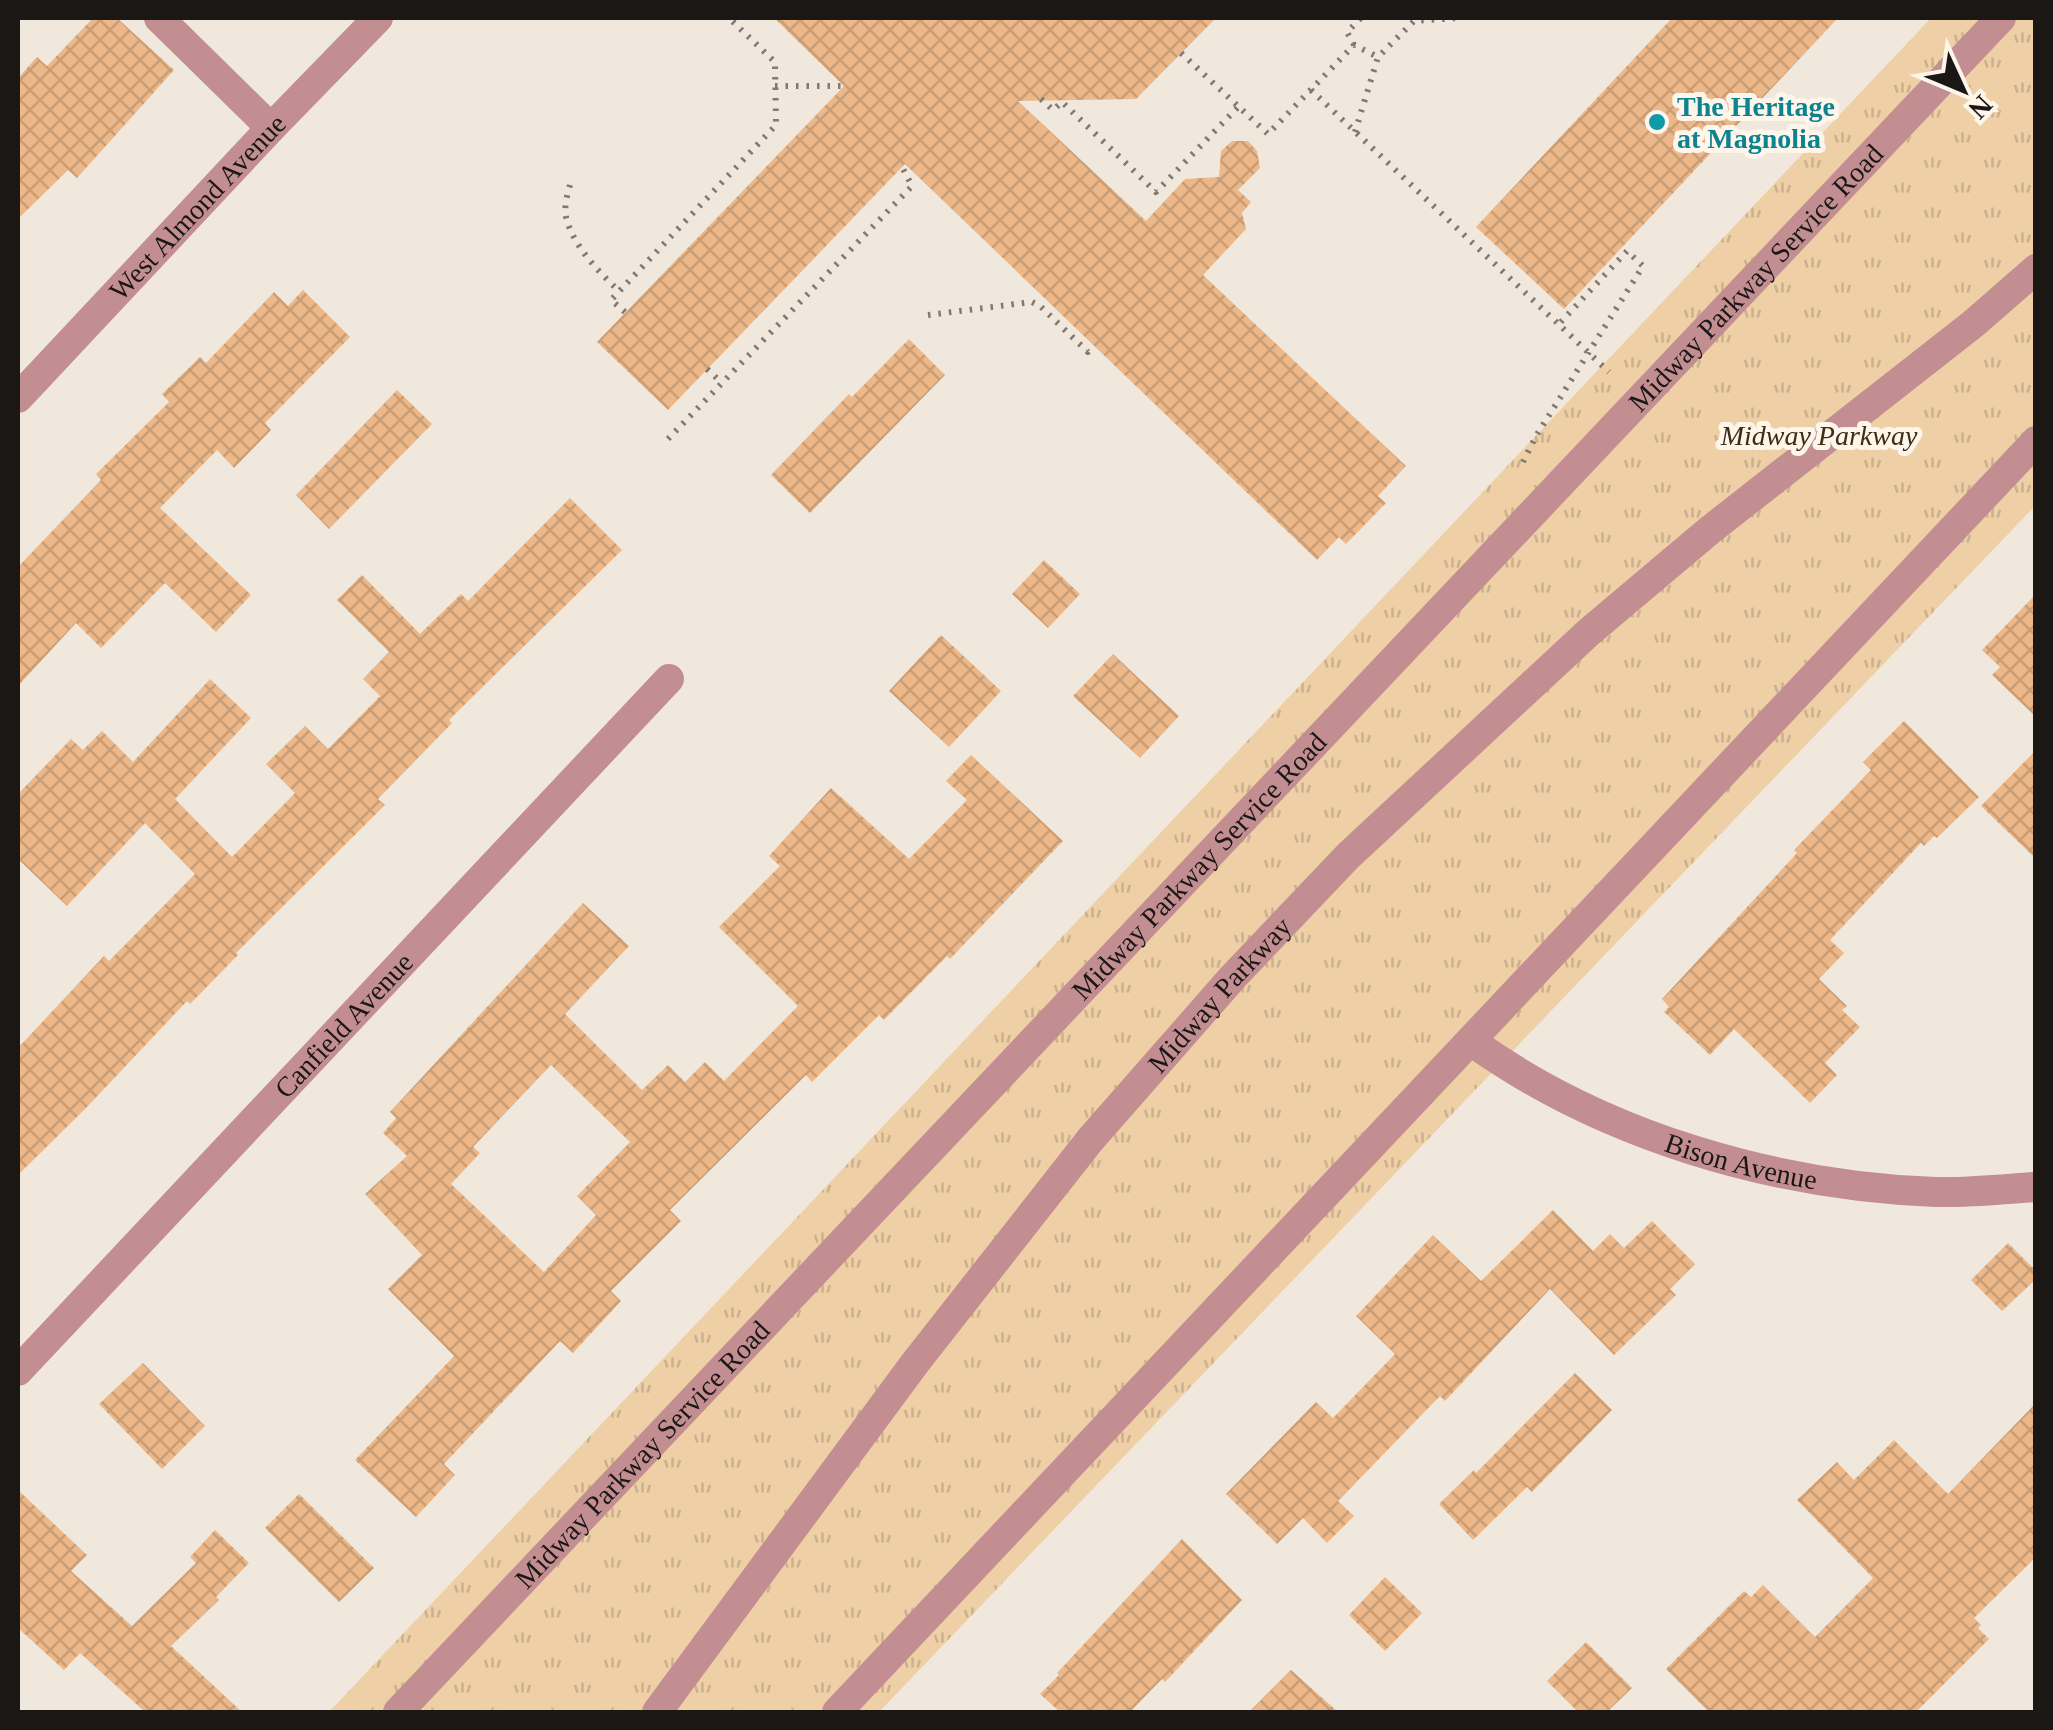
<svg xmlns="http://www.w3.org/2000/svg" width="2053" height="1730" viewBox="0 0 2053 1730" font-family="'Times New Roman',serif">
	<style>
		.park { fill: url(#park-tufts) }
		.building { fill: url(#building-cross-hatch); fill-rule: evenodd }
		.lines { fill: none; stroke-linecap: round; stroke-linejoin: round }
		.path { stroke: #807a73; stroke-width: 6; stroke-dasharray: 2.5 8; stroke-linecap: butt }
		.minor { stroke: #c38e92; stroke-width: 30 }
		.culture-dot { fill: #0f9aa8; stroke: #fef5eb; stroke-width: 4 }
		.labels { text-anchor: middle; stroke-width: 10; stroke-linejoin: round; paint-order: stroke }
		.culture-label { font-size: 28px; font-weight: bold; fill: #0d838f; stroke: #fef5eb; text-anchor: start }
		.street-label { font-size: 28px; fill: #1a1714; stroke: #fef5eb }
		.park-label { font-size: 28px; font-style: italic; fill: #3e2c13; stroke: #fef5eb }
	</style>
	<defs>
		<pattern id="park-tufts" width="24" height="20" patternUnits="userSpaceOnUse" patternTransform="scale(2.5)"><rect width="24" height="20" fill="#eecfa6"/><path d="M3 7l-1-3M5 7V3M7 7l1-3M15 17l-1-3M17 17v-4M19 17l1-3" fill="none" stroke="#ccb18e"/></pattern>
		<pattern id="building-cross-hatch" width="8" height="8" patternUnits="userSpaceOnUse" patternTransform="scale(2.5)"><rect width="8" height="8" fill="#ecb889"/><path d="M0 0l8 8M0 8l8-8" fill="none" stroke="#ca9d75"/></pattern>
	</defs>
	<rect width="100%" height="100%" fill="#f1e8dd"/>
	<path class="park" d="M 1931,18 L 2035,18 L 2035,506 L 879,1712 L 329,1712 Z"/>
	<path class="building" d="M 93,18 L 117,18 L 174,70 L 77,178 L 68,170 L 18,219 L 18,78 L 37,57 L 47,66 Z
		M 774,18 L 1216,18 L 1136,99 L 1018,101 L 1146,221 L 1185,179 L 1219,177 L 1221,151 L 1232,141 L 1248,141 L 1257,151 L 1260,168 L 1238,190 L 1251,202 L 1242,213 L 1246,229 L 1203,275 L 1406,466 L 1378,496 L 1386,503 L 1346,544 L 1339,537 L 1317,560 L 905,164 L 668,410 L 597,342 L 844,86 Z
		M 1672,18 L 1838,18 L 1564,309 L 1476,227 Z
		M 303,290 L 350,337 L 265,423 L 271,430 L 234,468 L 217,450 L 160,508 L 251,595 L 216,632 L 165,583 L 101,648 L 76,623 L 18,686 L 18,567 L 101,480 L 96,474 L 169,402 L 162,394 L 200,357 L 206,363 L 274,292 L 288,306 Z
		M 909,339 L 945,375 L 810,513 L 771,475 L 849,394 L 852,397 Z
		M 397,390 L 432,424 L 329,529 L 296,495 Z
		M 570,498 L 622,550 L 449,720 L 452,723 L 378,799 L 385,805 L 236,953 L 238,955 L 190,1004 L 187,1001 L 87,1107 L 18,1175 L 18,1048 L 104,956 L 109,961 L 195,874 L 145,823 L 67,906 L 18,859 L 18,794 L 71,739 L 83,750 L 102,731 L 133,762 L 210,679 L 251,718 L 175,799 L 232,857 L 295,793 L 266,764 L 305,726 L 328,749 L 380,696 L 363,679 L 389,652 L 337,600 L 362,575 L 420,634 L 461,594 L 468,601 Z
		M 1044,560 L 1080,594 L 1048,628 L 1012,594 Z
		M 2036,594 L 2036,717 L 1992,675 L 2000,667 L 1982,650 Z
		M 941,635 L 1001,691 L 949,747 L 889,691 Z
		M 1113,654 L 1179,716 L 1140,758 L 1073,696 Z
		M 1904,721 L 1979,797 L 1937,838 L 1934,836 L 1924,846 L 1921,843 L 1830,940 L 1844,953 L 1819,979 L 1847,1006 L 1842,1010 L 1860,1027 L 1825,1063 L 1837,1075 L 1810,1103 L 1734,1029 L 1710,1055 L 1664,1012 L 1669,1007 L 1662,999 L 1797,853 L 1794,850 L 1871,770 L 1863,762 Z
		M 2036,750 L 2036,859 L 1981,806 Z
		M 971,755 L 1063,841 L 950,959 L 947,956 L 884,1020 L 879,1015 L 812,1082 L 806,1075 L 670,1210 L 681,1221 L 611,1291 L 621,1301 L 573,1353 L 560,1341 L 444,1464 L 455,1475 L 416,1517 L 355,1460 L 454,1356 L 388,1289 L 422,1255 L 365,1194 L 407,1156 L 383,1133 L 396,1118 L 390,1112 L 583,903 L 629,946 L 565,1014 L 642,1090 L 668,1065 L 685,1082 L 705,1062 L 724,1081 L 798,1006 L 719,927 L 780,866 L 769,856 L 831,788 L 909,859 L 967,800 L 946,781 ZM 551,1065 L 630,1142 L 577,1196 L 596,1215 L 544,1272 L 451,1184 L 480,1153 L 473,1147 Z
		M 1553,1210 L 1593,1251 L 1610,1234 L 1624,1248 L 1652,1221 L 1695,1264 L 1670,1289 L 1676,1295 L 1614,1355 L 1550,1289 L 1445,1401 L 1440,1396 L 1338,1501 L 1354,1516 L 1327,1543 L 1303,1518 L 1277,1544 L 1226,1494 L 1316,1402 L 1333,1418 L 1395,1354 L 1356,1316 L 1433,1235 L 1481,1281 Z
		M 2008,1243 L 2036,1271 L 2036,1279 L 2002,1311 L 1971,1280 Z
		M 143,1363 L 205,1426 L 162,1469 L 99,1404 Z
		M 1575,1373 L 1612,1410 L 1532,1492 L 1527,1487 L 1473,1540 L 1439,1504 L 1474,1470 L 1476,1473 Z
		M 2036,1403 L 2036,1557 L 1974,1618 L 1981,1625 L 1978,1628 L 1989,1639 L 1916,1712 L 1709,1712 L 1666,1669 L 1744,1591 L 1751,1597 L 1763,1585 L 1815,1637 L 1873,1578 L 1797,1500 L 1837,1462 L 1854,1480 L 1894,1440 L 1948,1494 Z
		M 18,1490 L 87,1555 L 71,1571 L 132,1626 L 196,1563 L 190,1557 L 215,1530 L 249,1563 L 216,1597 L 219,1600 L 171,1646 L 242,1712 L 145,1712 L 80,1653 L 64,1670 L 18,1628 Z
		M 299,1494 L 374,1568 L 339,1602 L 265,1528 Z
		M 1182,1539 L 1242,1600 L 1165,1682 L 1162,1679 L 1130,1712 L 1060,1712 L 1040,1694 L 1059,1675 L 1057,1673 Z
		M 1385,1577 L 1422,1613 L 1385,1651 L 1349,1615 Z
		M 1586,1642 L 1632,1688 L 1607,1712 L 1578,1712 L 1547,1681 Z
		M 1291,1670 L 1338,1712 L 1249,1712 Z"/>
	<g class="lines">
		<path class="path" d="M 1354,45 L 1347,32 L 1361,18
			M 1181,53 L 1268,134 L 1354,45 L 1378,57
			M 775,86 L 844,86
			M 1311,90 L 1609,372
			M 1041,99 L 1053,110 L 1062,102 L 1156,192 L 1238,107
			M 1355,132 L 1378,57 L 1414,21 L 1458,18
			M 570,185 C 567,195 564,207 566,217 C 573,246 599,272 619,291
			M 625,312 L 611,300 L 776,125 L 775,62 L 729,18
			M 928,315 L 1032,302 L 1040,306 L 1088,352 L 1094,346
			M 707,369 L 722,383
			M 668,439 L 912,186 L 902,167
			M 1523,462 L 1536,436 L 1643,266 L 1627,251 L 1559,324"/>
		<g class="minor">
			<path d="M 159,18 L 271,128"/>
			<path id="s1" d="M 18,398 L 271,128 L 378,18"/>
			<path id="s2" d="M 1471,1041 C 1603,1136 1774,1186 1936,1192 C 1969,1193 2003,1189 2036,1187"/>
			<path id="s3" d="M 18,1371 L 669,679"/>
			<path id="s4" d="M 398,1712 L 2001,18"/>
			<path id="s5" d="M 657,1712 L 915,1363 L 1090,1140 L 1233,977 L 1348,856 L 1589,632 L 1710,530 L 1973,324 L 2036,269"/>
			<path d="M 837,1712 L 2036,441"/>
		</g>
	</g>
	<circle class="culture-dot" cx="1657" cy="122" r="10"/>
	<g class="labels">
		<g class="culture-label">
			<text x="1677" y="116">The Heritage<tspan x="1677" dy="32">at Magnolia</tspan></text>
		</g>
		<g class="street-label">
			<text dy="10" stroke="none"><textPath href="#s1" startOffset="262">West Almond Avenue</textPath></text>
			<text dy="10" stroke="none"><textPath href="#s4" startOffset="1975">Midway Parkway Service Road</textPath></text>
			<text dy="10" stroke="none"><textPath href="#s4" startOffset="1165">Midway Parkway Service Road</textPath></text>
			<text dy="10" stroke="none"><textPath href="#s5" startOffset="912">Midway Parkway</textPath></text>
			<text dy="10" stroke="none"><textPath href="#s3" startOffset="475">Canfield Avenue</textPath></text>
			<text dy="10" stroke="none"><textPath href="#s2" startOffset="298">Bison Avenue</textPath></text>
			<text dy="10" stroke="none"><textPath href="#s4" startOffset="355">Midway Parkway Service Road</textPath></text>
		</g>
		<g class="park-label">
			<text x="1819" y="445">Midway Parkway</text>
		</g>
	</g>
	<rect width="2053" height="1730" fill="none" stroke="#1a1714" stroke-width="40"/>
	<g transform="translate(1963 90) rotate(134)" stroke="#fef5eb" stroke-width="8" paint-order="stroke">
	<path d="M0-8L18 38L0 25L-18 38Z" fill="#1a1714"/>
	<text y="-15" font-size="28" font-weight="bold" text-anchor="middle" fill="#1a1714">N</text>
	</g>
</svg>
